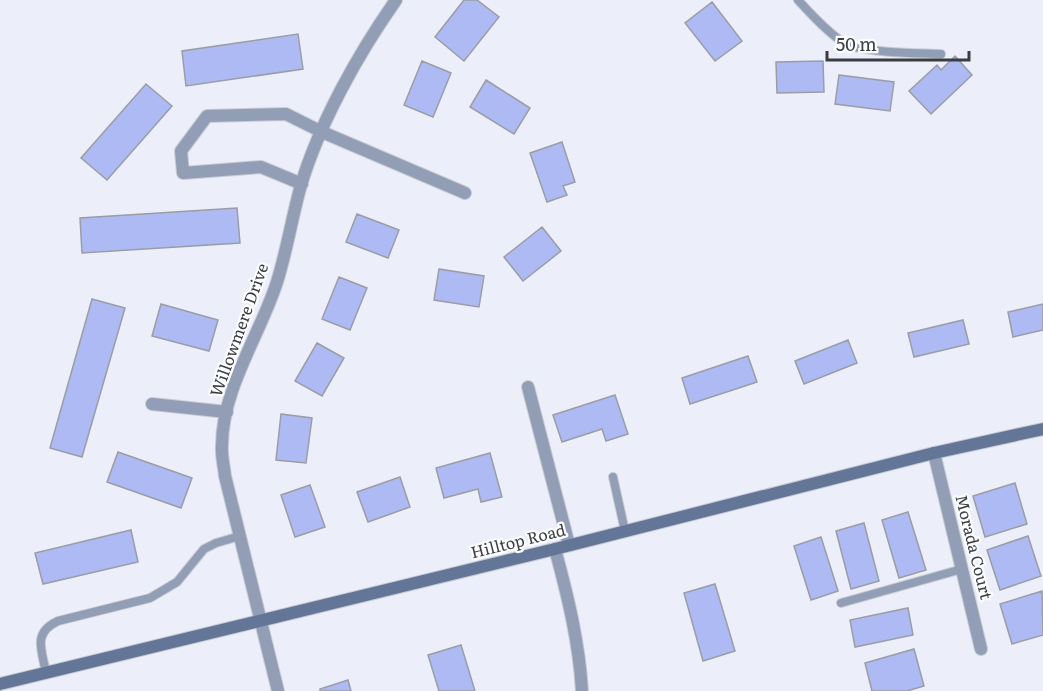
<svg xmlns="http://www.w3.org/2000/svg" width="1043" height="691" viewBox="0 0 1043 691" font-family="Literata,serif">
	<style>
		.building { fill: #aebaf3; stroke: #9a9da6; stroke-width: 1.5 }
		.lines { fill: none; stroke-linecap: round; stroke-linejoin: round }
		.lane-casing { stroke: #c9cbd4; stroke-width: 10 }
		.street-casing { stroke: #c9cbd4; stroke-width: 14 }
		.secondary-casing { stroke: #c9cbd4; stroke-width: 14 }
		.lane { stroke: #919eb5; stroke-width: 8 }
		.street { stroke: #919eb5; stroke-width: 12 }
		.secondary { stroke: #647698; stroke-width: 12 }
		.labels { text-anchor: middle; stroke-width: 4.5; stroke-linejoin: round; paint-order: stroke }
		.street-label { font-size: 16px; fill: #3b3c40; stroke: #fcfdff }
	</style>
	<rect width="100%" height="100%" fill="#eceff9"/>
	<path class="building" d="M 464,0 L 477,0 L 499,17 L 464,61 L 435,37 Z
		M 712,2 L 742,41 L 715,61 L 685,23 Z
		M 298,34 L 303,69 L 186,86 L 182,51 Z
		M 955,56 L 972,75 L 931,114 L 909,91 L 937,65 L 941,70 Z
		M 422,61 L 451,73 L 433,117 L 404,105 Z
		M 823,61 L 824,92 L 777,93 L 776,62 Z
		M 839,75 L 894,82 L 890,111 L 835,104 Z
		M 486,80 L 530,108 L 514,134 L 470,107 Z
		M 146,84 L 172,106 L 107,180 L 81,158 Z
		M 562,142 L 575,182 L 563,186 L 567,195 L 547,202 L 530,153 Z
		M 237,208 L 240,243 L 82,253 L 80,218 Z
		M 357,214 L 399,230 L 388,258 L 346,242 Z
		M 542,227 L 561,251 L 523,281 L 504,257 Z
		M 439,269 L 484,276 L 479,307 L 434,300 Z
		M 339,277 L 367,288 L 350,330 L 322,319 Z
		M 92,299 L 125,308 L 82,457 L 50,448 Z
		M 161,304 L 218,320 L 209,351 L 152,336 Z
		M 1043,304 L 1043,330 L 1013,337 L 1008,312 Z
		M 963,320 L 969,344 L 914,357 L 908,333 Z
		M 848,340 L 857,363 L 804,384 L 795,361 Z
		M 317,343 L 344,358 L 322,396 L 295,381 Z
		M 748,356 L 757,382 L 690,404 L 682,378 Z
		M 615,395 L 628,434 L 606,441 L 602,429 L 562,442 L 553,415 Z
		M 281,414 L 312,418 L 306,463 L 276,460 Z
		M 118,452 L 192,478 L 181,508 L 107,482 Z
		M 490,453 L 502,497 L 481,502 L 478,489 L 444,498 L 436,468 Z
		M 400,477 L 410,507 L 368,522 L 357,492 Z
		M 1015,483 L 1027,524 L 985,537 L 973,496 Z
		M 310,485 L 325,527 L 295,537 L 281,495 Z
		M 908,512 L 926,570 L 899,578 L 882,520 Z
		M 864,523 L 879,581 L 851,589 L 836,531 Z
		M 131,530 L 138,562 L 43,584 L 35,553 Z
		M 1028,536 L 1041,576 L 1000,590 L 987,550 Z
		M 821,537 L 838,591 L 811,600 L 794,546 Z
		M 715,584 L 735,651 L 703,661 L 684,593 Z
		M 1042,591 L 1043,635 L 1012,644 L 1000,604 Z
		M 908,608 L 913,635 L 855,647 L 850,620 Z
		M 461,645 L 475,691 L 439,691 L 428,655 Z
		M 914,649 L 924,686 L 907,691 L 872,691 L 865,663 Z
		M 348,680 L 351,691 L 320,691 L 320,689 Z"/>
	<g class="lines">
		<defs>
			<path id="lane" d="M 798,0 C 810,13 835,41 851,46 C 875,53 915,53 941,54
				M 613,477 L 625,531
				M 841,603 L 962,569
				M 46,673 C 42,650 32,633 58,621 L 150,598 L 177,582 L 204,549 L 216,543 L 240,536"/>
			<path id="street" d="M 302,184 L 261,167 L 183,173 L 181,151 L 207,116 L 286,114 L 322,132 L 465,193
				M 528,387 L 569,545
				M 152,404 L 227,412
				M 934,453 L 981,649
				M 555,549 C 568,597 579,642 582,691
				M 278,691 L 225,476 C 224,466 221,455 222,445 C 222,389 260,335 277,282 C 287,250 292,217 301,185 C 320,122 358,54 396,0"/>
			<path id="secondary" d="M 0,684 L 555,549 L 934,453 L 1043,429"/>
		</defs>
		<use href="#lane" class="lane-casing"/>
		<use href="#street" class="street-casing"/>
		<use href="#secondary" class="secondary-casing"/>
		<use href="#lane" class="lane"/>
		<use href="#street" class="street"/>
		<use href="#secondary" class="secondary"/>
	</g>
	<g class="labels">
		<g class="street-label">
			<text transform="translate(239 330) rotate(-70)" y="6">Willowmere Drive</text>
			<text transform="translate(518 541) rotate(-14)" y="6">Hilltop Road</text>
			<text transform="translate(974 547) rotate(76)" y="6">Morada Court</text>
		</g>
	</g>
	<path d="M827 51v9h142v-9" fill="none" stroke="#3b3c40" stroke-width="3"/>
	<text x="836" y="51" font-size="18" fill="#3b3c40" stroke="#fcfdff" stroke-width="4.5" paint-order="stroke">50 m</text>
</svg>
